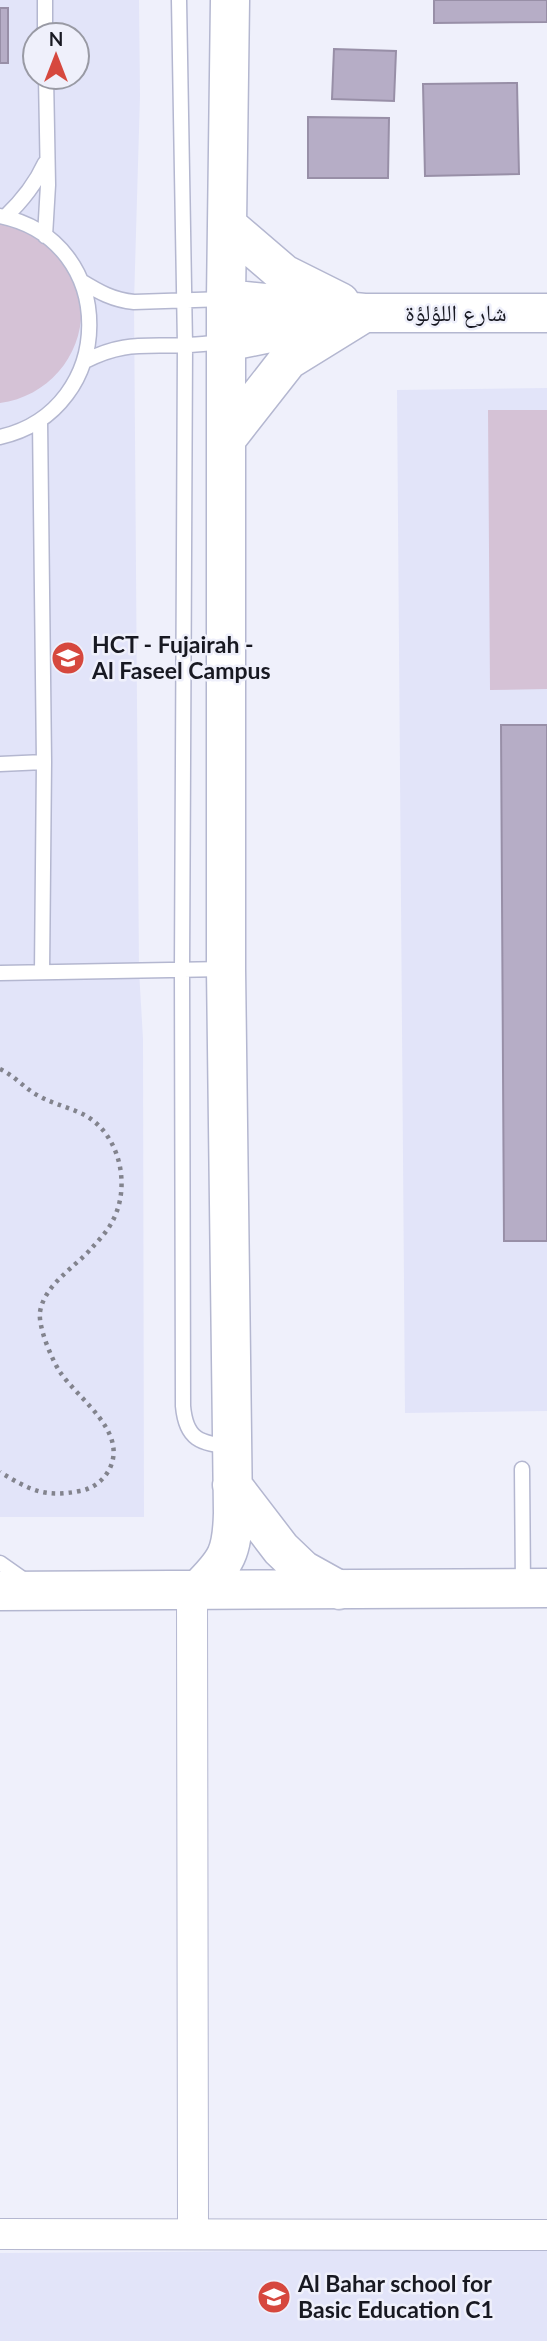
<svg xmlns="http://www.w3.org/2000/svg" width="547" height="2341" viewBox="0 0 547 2341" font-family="Lato,'Noto Naskh Arabic',sans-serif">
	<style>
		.built { fill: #e2e4f9; fill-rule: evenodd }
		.green { fill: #d5c2d6 }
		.building { fill: #b6adc6; stroke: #988fa7; stroke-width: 2 }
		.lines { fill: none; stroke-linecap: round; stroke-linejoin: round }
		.lane-casing { stroke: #b4b7d0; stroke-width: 17 }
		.street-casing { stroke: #b4b7d0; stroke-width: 32 }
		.secondary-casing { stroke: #b4b7d0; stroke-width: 41 }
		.path { stroke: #82838d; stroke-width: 4.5; stroke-dasharray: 3.5 5; stroke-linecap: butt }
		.lane { stroke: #fff; stroke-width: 14 }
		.street { stroke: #fff; stroke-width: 30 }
		.secondary { stroke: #fff; stroke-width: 38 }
		.labels { text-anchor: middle; stroke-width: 5; stroke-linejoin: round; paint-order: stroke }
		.street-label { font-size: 23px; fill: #181922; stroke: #eff0fb }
		.poi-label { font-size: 23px; font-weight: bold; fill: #181922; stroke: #eff0fb; text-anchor: start }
	</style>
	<rect width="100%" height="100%" fill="#eff0fb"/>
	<path class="built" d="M 0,0 L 139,0 L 140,96 L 134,302 L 139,970 L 143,1039 L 144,1517 L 0,1517 ZM 35,35 L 77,35 L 77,77 L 35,77 Z
		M 547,388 L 547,1411 L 405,1413 L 397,390 Z
		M 547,2249 L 547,2341 L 0,2341 L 0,2253 Z"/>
	<path class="green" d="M 0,218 C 8,220 19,221 26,225 C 32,228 71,268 75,275 C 78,280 78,289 80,295 C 89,347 53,396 0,403 Z
		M 488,410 L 547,410 L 547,689 L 490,690 Z"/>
	<path class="building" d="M 434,0 L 547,0 L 547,22 L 434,23 Z
		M 0,8 L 8,8 L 8,63 L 0,63 Z
		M 334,49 L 396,51 L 394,101 L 332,99 Z
		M 517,83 L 519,174 L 425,176 L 423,84 Z
		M 308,117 L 389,118 L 388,178 L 308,178 Z
		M 501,725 L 547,725 L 547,1241 L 504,1241 Z"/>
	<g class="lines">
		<defs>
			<path id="lane" d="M 45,0 L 45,35
				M 179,0 L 185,345 L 182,969 L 183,1406 C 186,1440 200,1443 231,1447
				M 0,216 C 120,240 118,410 0,437
				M 5,217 C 22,201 35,185 45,163
				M 45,236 L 48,185 L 46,77
				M 81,281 C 99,292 113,300 134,302 L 225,299
				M 85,361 C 124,341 144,347 186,345 C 198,345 211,343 224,342
				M 40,420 L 44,762 L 42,972
				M 0,764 L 44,762
				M 0,973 L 226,969
				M 522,1469 L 523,1587
				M 0,1563 L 27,1582"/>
			<path id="street" d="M 192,1590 L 193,2233
				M 0,2234 L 547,2235"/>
			<path id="secondary" d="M 228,226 L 284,274 L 340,302
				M 226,299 L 364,313 L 547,313
				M 226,342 L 328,321
				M 227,438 L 288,360 L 364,313
				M 232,1485 L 281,1549 L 303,1570 L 339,1590
				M 199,1589 C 227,1561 232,1553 233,1513 L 226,969 L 226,299 L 230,0
				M 0,1591 L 547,1588"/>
		</defs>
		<use href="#lane" class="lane-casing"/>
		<use href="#street" class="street-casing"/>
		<use href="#secondary" class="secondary-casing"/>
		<path class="path" d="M 0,1069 C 15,1076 25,1089 39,1096 C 55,1105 73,1108 88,1117 C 121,1138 131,1188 112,1222 C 107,1232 97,1242 89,1251 C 72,1269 44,1286 40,1312 C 38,1327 52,1360 60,1372 C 79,1400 129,1432 109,1470 C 103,1481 92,1489 80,1491 C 44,1498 30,1490 0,1472"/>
		<use href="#lane" class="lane"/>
		<use href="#street" class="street"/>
		<use href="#secondary" class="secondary"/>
	</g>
	<defs>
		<symbol id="university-disc" viewBox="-11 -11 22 22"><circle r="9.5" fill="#d6483e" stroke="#eff0fb"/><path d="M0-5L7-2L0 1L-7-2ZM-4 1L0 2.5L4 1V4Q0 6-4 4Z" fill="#fff"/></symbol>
		<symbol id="school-disc" viewBox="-11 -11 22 22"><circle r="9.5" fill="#d6483e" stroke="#eff0fb"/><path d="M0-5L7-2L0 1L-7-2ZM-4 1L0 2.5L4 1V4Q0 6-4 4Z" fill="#fff"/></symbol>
	</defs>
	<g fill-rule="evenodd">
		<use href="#university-disc" x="49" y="639" width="38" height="38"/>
		<use href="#school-disc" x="255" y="2278" width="38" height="38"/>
	</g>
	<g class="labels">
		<g class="street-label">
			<text x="456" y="321">شارع اللؤلؤة</text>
		</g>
		<g class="poi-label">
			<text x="92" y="653">HCT - Fujairah -<tspan x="92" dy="26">Al Faseel Campus</tspan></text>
			<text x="298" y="2292">Al Bahar school for<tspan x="298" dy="26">Basic Education C1</tspan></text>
		</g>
	</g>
	<g transform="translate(56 56)"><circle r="33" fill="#eff0fb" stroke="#999aa4" stroke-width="2"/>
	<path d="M0-5L12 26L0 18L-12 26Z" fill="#d6483e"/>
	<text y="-10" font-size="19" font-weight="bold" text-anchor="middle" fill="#181922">N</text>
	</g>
</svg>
